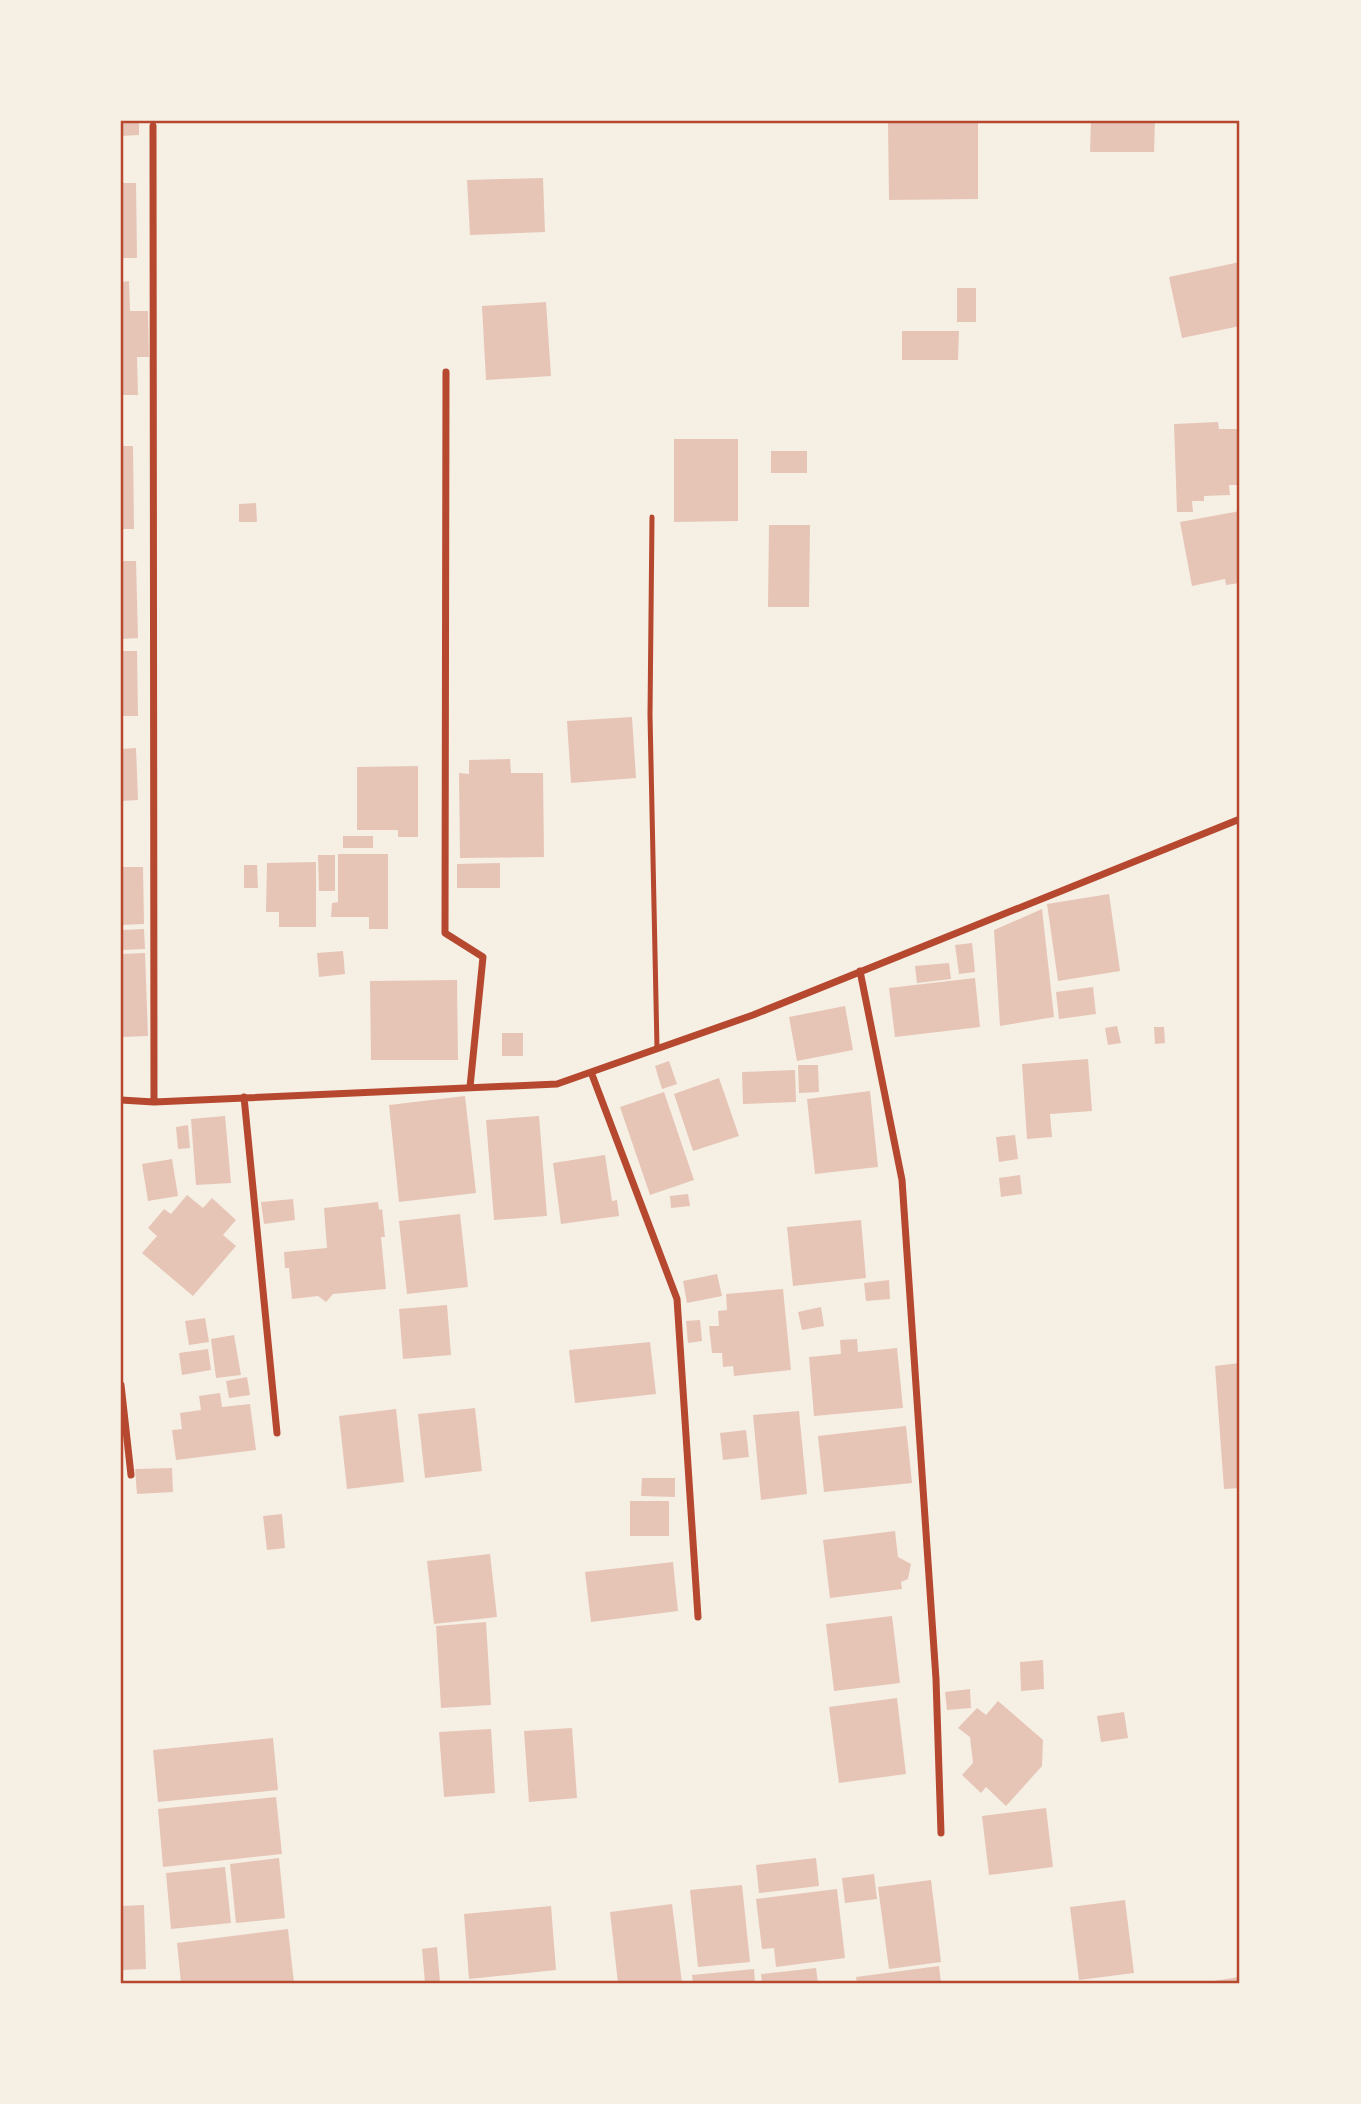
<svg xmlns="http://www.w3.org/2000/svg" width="1361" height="2104" viewBox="0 0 1361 2104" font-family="Commissioner,sans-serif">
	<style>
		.building { fill: #e6c5b7 }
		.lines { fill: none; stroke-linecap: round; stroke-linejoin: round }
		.service { stroke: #b5482f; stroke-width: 5 }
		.minor { stroke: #b5482f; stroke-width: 7 }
		.neatline { fill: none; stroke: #b5482f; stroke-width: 2.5 }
	</style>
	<rect width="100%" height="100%" fill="#f6efe4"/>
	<path class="building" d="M 121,121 L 139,121 L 139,135 L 121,136 Z
		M 888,121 L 978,121 L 978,199 L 889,200 Z
		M 1091,121 L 1155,121 L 1154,152 L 1090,152 Z
		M 543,178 L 545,232 L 470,235 L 467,180 Z
		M 121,183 L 136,183 L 137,258 L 121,258 Z
		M 1240,262 L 1240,326 L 1182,338 L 1169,277 Z
		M 129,281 L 130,311 L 148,311 L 149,357 L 137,357 L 138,395 L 121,395 L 121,282 Z
		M 957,288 L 976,288 L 976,322 L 957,322 Z
		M 546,302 L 551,376 L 486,380 L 482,306 Z
		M 902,331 L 959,331 L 958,360 L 902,360 Z
		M 1218,422 L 1219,429 L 1240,429 L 1240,485 L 1229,485 L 1230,495 L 1204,496 L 1204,501 L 1192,501 L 1193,512 L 1177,512 L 1174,424 Z
		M 674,439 L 738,439 L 738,521 L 674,522 Z
		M 121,446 L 133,446 L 134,529 L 121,529 Z
		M 771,451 L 807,451 L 807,473 L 771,473 Z
		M 256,503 L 257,522 L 239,522 L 239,504 Z
		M 1240,511 L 1240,583 L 1226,585 L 1225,579 L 1192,586 L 1180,522 Z
		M 769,525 L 810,525 L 809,607 L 768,607 Z
		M 121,561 L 136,561 L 138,638 L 121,639 Z
		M 121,651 L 137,651 L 138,716 L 121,716 Z
		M 632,717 L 636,778 L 571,783 L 567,721 Z
		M 136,748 L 138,800 L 121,801 L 121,749 Z
		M 510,759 L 511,773 L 543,773 L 544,857 L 460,858 L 459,773 L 469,774 L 469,760 Z
		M 418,766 L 418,837 L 398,837 L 398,830 L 357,830 L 357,767 Z
		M 343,836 L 373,836 L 373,848 L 343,848 Z
		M 338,854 L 388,854 L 388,929 L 369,929 L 369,917 L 331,917 L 332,903 L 338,902 Z
		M 318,855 L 335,855 L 335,891 L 319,891 Z
		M 316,862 L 316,927 L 279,927 L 279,912 L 266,912 L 267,863 Z
		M 500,863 L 500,888 L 457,888 L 457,864 Z
		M 244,865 L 257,865 L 258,888 L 244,888 Z
		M 121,867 L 143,867 L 144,924 L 121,925 Z
		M 1109,894 L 1120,971 L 1058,981 L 1047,904 Z
		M 1042,909 L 1054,1017 L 1000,1026 L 994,930 Z
		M 144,929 L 145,949 L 121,950 L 121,930 Z
		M 972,943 L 975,972 L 959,974 L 955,945 Z
		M 343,951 L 345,974 L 319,977 L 317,953 Z
		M 145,953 L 148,1036 L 121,1037 L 121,954 Z
		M 949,963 L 951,979 L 917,983 L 915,966 Z
		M 975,978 L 980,1027 L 895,1037 L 889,988 Z
		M 457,980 L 458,1060 L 371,1060 L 370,981 Z
		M 1093,987 L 1096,1014 L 1059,1019 L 1056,992 Z
		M 845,1006 L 853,1050 L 797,1061 L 789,1017 Z
		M 1117,1026 L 1121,1043 L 1108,1045 L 1105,1028 Z
		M 1154,1027 L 1164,1027 L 1165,1043 L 1155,1044 Z
		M 502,1033 L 523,1033 L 523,1056 L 502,1056 Z
		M 1088,1059 L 1092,1111 L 1050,1114 L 1052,1137 L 1027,1139 L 1022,1064 Z
		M 669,1061 L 677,1084 L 662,1089 L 655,1066 Z
		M 798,1065 L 818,1065 L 819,1092 L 799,1093 Z
		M 795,1070 L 796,1102 L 743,1104 L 742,1072 Z
		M 719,1078 L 739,1136 L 693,1151 L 674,1094 Z
		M 870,1091 L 878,1167 L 815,1174 L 807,1099 Z
		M 664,1092 L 694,1180 L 650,1195 L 620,1107 Z
		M 465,1096 L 476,1193 L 399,1202 L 389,1105 Z
		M 225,1116 L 231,1183 L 196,1185 L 191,1119 Z
		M 539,1116 L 547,1216 L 494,1220 L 486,1120 Z
		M 188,1125 L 190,1148 L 178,1149 L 176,1127 Z
		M 1015,1135 L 1018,1159 L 999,1162 L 996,1137 Z
		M 605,1155 L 612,1201 L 617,1200 L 619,1216 L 561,1224 L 553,1163 Z
		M 172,1159 L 178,1196 L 148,1201 L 142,1164 Z
		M 1020,1175 L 1022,1194 L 1001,1197 L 999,1178 Z
		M 688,1194 L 690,1206 L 671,1208 L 670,1196 Z
		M 187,1195 L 203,1208 L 212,1198 L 236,1220 L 223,1235 L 236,1246 L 193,1296 L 142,1253 L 157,1236 L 148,1228 L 164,1209 L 171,1214 Z
		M 293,1199 L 295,1220 L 264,1224 L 261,1202 Z
		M 378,1202 L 379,1210 L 382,1209 L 385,1237 L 381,1237 L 386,1289 L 333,1294 L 326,1302 L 318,1296 L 292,1299 L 289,1268 L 285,1268 L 284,1252 L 327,1248 L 324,1208 Z
		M 460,1214 L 468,1287 L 407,1294 L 399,1221 Z
		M 861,1220 L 866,1278 L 793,1286 L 787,1227 Z
		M 717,1274 L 722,1296 L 687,1303 L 683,1281 Z
		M 889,1280 L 890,1299 L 866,1301 L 864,1283 Z
		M 783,1289 L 791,1370 L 734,1376 L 733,1366 L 723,1367 L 722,1353 L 712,1353 L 709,1326 L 719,1326 L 718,1311 L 727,1310 L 726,1294 Z
		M 447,1305 L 451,1355 L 403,1359 L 399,1309 Z
		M 821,1307 L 824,1326 L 802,1330 L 798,1312 Z
		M 205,1318 L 209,1342 L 189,1345 L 185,1321 Z
		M 700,1320 L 702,1341 L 688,1343 L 686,1321 Z
		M 234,1335 L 241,1375 L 216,1378 L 211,1339 Z
		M 857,1339 L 858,1352 L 897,1348 L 903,1408 L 814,1416 L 809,1357 L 841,1354 L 840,1340 Z
		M 650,1342 L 656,1394 L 575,1403 L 569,1350 Z
		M 208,1349 L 211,1370 L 182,1375 L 179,1353 Z
		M 1240,1363 L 1240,1488 L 1224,1489 L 1215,1366 Z
		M 247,1377 L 250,1395 L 229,1398 L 226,1381 Z
		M 220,1393 L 222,1407 L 250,1404 L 256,1450 L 176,1460 L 172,1430 L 182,1429 L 180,1413 L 201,1410 L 199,1396 Z
		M 475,1408 L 482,1471 L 425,1478 L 418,1414 Z
		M 396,1409 L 404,1482 L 347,1489 L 339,1416 Z
		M 799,1411 L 807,1494 L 761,1500 L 753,1415 Z
		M 906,1426 L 912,1483 L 824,1492 L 818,1436 Z
		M 746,1430 L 749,1457 L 723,1460 L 720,1433 Z
		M 172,1468 L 173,1492 L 137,1494 L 135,1469 Z
		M 642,1478 L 675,1478 L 675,1497 L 641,1496 Z
		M 630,1501 L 669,1501 L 669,1536 L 630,1536 Z
		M 282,1514 L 285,1548 L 267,1550 L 263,1516 Z
		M 895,1531 L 898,1557 L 911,1564 L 908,1579 L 901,1582 L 902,1589 L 830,1598 L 823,1540 Z
		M 490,1554 L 497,1617 L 434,1624 L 427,1561 Z
		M 673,1562 L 678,1611 L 591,1622 L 585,1572 Z
		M 892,1616 L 900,1683 L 834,1691 L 826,1624 Z
		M 486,1622 L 491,1705 L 441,1708 L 436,1626 Z
		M 1043,1660 L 1044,1689 L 1021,1691 L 1020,1662 Z
		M 970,1689 L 971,1708 L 947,1710 L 945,1692 Z
		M 897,1698 L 906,1774 L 839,1783 L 829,1707 Z
		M 998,1701 L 1043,1740 L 1042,1766 L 1006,1806 L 986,1787 L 981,1793 L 962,1775 L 973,1763 L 970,1737 L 958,1728 L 977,1708 L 986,1715 Z
		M 1124,1712 L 1128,1738 L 1101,1742 L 1097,1716 Z
		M 572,1728 L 577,1798 L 529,1802 L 524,1731 Z
		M 491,1729 L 495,1793 L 444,1797 L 439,1732 Z
		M 273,1738 L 278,1790 L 158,1802 L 153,1750 Z
		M 276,1797 L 282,1854 L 163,1867 L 158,1809 Z
		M 1046,1808 L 1053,1867 L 989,1875 L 982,1816 Z
		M 279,1858 L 285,1918 L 236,1923 L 230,1864 Z
		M 816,1858 L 819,1886 L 759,1893 L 756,1865 Z
		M 225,1867 L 231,1923 L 171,1929 L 166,1873 Z
		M 874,1874 L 877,1899 L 845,1903 L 842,1878 Z
		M 931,1880 L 941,1962 L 889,1969 L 878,1887 Z
		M 742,1885 L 750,1962 L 698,1967 L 690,1890 Z
		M 837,1889 L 845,1958 L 776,1967 L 774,1948 L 762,1949 L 756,1899 Z
		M 1125,1900 L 1134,1973 L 1079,1980 L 1070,1907 Z
		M 672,1904 L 682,1983 L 618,1983 L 610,1912 Z
		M 144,1905 L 146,1969 L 121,1970 L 121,1906 Z
		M 551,1906 L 556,1970 L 469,1979 L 464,1914 Z
		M 288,1929 L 294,1983 L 181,1983 L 177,1943 Z
		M 437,1947 L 440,1982 L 425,1983 L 422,1949 Z
		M 939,1966 L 941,1983 L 857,1983 L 856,1977 Z
		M 816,1968 L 818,1983 L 762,1983 L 761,1974 Z
		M 754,1969 L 755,1983 L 693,1983 L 692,1975 Z
		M 1240,1977 L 1240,1983 L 1207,1983 L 1207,1982 Z"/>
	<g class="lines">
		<path class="service" d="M 652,517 L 650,715 L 657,1048"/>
		<path class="minor" d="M 153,126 L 154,1102
			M 446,372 L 445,933 L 483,957 L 470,1087
			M 860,971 L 902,1180 L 936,1679 L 941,1833
			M 591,1072 L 677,1299 L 698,1617
			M 244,1097 L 277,1433
			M 121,1100 L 154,1102 L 557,1084 L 753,1015 L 1240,819
			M 121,1385 L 131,1475"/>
	</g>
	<rect width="1361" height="2104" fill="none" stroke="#f6efe4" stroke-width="245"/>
	<rect x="122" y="122" width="1116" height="1860" class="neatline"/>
</svg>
